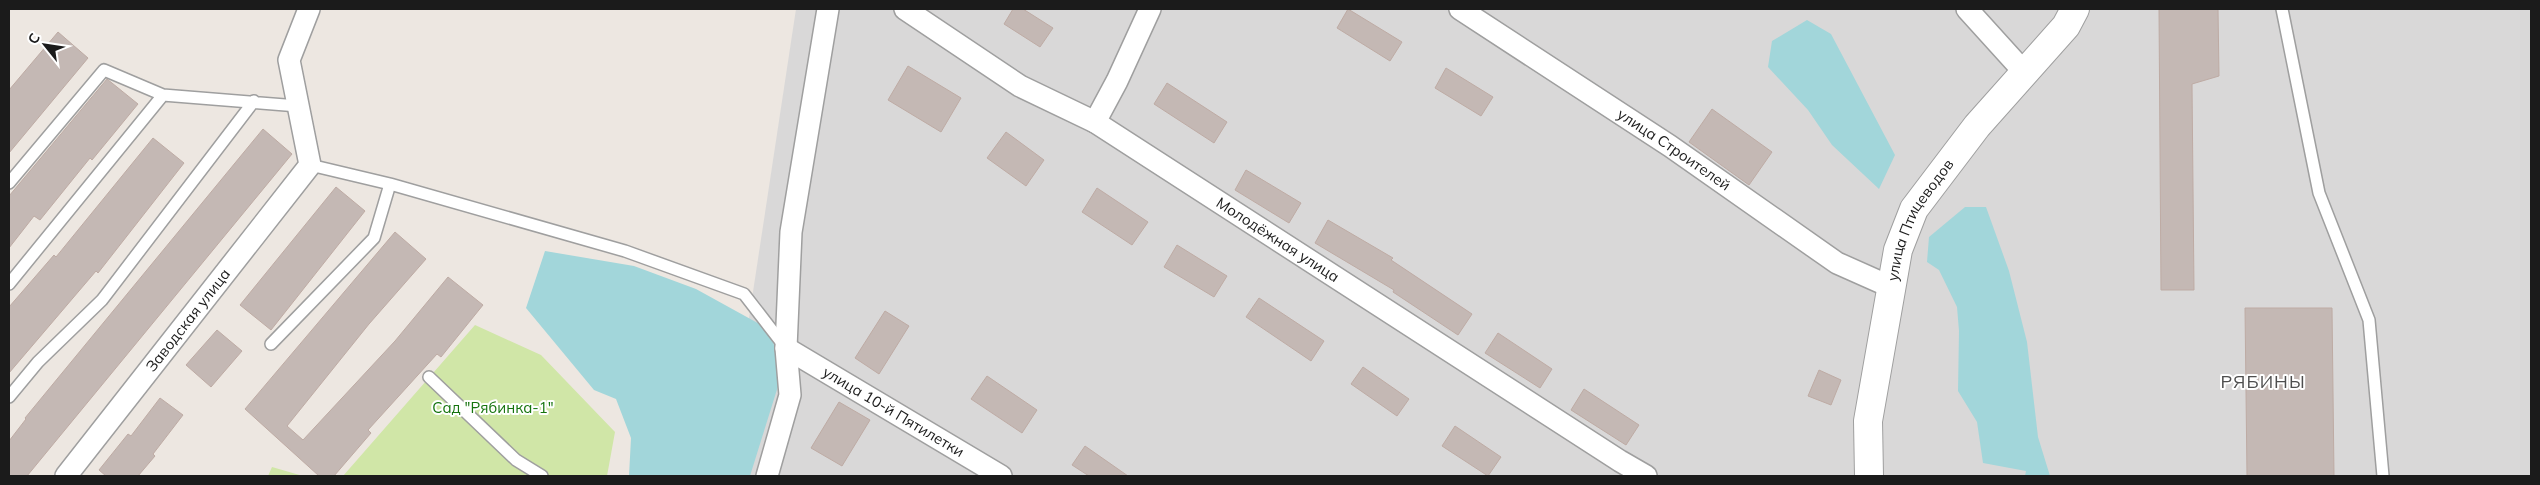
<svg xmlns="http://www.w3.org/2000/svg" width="2540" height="485" viewBox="0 0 2540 485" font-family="Mulish,sans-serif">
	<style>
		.residential { fill: #d9d8d8 }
		.grass { fill: #d0e6a7 }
		.water { fill: #a2d6da }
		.building { fill: #c4b8b4; stroke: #beaba4 }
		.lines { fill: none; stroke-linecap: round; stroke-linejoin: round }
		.service-casing { stroke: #9f9f9f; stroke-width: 14 }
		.minor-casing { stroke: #9f9f9f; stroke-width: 24 }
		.tertiary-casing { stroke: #9f9f9f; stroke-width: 30 }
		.service { stroke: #fff; stroke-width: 11 }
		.minor { stroke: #fff; stroke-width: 21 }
		.tertiary { stroke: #fff; stroke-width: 28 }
		.labels { text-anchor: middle; stroke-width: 4; stroke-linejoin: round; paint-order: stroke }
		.street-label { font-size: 15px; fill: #1b1b1b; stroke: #fff }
		.park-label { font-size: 15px; fill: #15740e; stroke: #fff }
		.quarter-label { font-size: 18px; letter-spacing: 1px; fill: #4e4e4e; stroke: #fff }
	</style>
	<rect width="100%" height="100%" fill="#ede7e1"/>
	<path class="residential" d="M 796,9 L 2531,9 L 2531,476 L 725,476 Z"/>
	<path class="grass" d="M 475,325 L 541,355 L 615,432 L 607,476 L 343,476 Z
		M 272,467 L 303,476 L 268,476 Z"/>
	<path class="water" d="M 1807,20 L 1831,34 L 1895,155 L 1879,189 L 1832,145 L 1808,110 L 1768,67 L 1772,41 Z
		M 1965,207 L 1986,207 L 2009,271 L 2027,342 L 2038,437 L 2050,476 L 2025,476 L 2026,471 L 1983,463 L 1977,422 L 1958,391 L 1959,331 L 1957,307 L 1939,270 L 1927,262 L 1929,237 Z
		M 545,251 L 634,266 L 696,289 L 772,331 L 779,383 L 750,476 L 629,476 L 631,438 L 616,399 L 594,390 L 526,308 Z"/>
	<path class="building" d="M 1013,9 L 1023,9 L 1053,28 L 1040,47 L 1004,24 Z
		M 1348,9 L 1402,42 L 1390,61 L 1337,28 Z
		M 2159,9 L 2218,9 L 2219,76 L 2192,84 L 2194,290 L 2161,290 Z
		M 58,32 L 88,58 L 9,153 L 9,90 Z
		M 908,66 L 961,98 L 941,132 L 888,100 Z
		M 1446,68 L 1493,97 L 1481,116 L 1435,88 Z
		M 107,79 L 138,104 L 92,160 L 90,158 L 40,220 L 34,216 L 9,248 L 9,196 Z
		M 1167,83 L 1227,122 L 1214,143 L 1154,104 Z
		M 1712,109 L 1772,152 L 1749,185 L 1689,142 Z
		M 263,129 L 292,154 L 27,476 L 9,476 L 9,441 L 26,419 L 25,418 Z
		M 1006,132 L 1044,160 L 1026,186 L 987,158 Z
		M 153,138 L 184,163 L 98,273 L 96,271 L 9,373 L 9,307 L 54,255 L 56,257 Z
		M 1246,170 L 1301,203 L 1289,223 L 1235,190 Z
		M 336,187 L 365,211 L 271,330 L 240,305 Z
		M 1097,188 L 1148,222 L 1132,245 L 1082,212 Z
		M 1328,220 L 1393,258 L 1391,260 L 1472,314 L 1458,335 L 1393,292 L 1394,290 L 1315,243 Z
		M 395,232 L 426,259 L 369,324 L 287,426 L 303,440 L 395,341 L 448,277 L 483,305 L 441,357 L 437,354 L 368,430 L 371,433 L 334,476 L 319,476 L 245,409 Z
		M 1177,245 L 1227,276 L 1214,297 L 1164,267 Z
		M 1259,298 L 1324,341 L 1311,361 L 1246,317 Z
		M 2245,308 L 2332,308 L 2334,476 L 2247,476 Z
		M 885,311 L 909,326 L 879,374 L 855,358 Z
		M 217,330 L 242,351 L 211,387 L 186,365 Z
		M 1498,333 L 1552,369 L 1540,388 L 1485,353 Z
		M 1363,367 L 1409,399 L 1397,416 L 1351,384 Z
		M 1819,370 L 1841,380 L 1831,405 L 1808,396 Z
		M 987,376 L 1037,410 L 1022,433 L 971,399 Z
		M 1584,389 L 1639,425 L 1626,445 L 1571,410 Z
		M 160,398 L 183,415 L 153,454 L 155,456 L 138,476 L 106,476 L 99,470 L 128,434 L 131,436 Z
		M 839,402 L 870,420 L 842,466 L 811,448 Z
		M 1455,426 L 1501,457 L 1488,476 L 1442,446 Z
		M 1085,446 L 1128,476 L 1089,476 L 1072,465 Z"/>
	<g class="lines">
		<defs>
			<path id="service" d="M 2282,9 L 2319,193 L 2369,320 L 2383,476
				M 310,165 L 390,184 L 625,251 L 744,294 L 785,347
				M 9,183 L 104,70 L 163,95 L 298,106
				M 9,284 L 163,95
				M 271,344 L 374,238 L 390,184
				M 429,377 L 516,460 L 542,476
				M 9,397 L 38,362 L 102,300 L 254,101"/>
			<g id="minor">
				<path id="s1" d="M 905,9 L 1020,86 L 1095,122 L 1620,461 L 1646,476"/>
				<path id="s2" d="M 1460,9 L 1670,146 L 1837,263 L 1891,287"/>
				<path d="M 1967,9 L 2025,73"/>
				<path d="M 1095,122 L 1117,81 L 1150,9"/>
				<path id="s3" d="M 786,348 L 1001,476"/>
				<path id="s4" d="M 66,476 L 310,165 L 289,60 L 309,9"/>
				<path d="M 767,476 L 790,395 L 786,348 L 791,232 L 828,9"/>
			</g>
			<g id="tertiary">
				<path id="s5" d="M 1869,476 L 1868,421 L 1898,250 L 1914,209 L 1977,126 L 2066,26 L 2075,9"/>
			</g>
		</defs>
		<use href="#service" class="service-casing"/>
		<use href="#minor" class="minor-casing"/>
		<use href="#tertiary" class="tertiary-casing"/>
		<use href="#service" class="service"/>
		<use href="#minor" class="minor"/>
		<use href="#tertiary" class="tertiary"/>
	</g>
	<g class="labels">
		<g class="street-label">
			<text dy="5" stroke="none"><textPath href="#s2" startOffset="256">улица Строителей</textPath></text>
			<text dy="5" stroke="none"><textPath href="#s5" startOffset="265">улица Птицеводов</textPath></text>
			<text dy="5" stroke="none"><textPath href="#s1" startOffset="439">Молодёжная улица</textPath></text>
			<text dy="5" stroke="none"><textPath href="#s4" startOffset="198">Заводская улица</textPath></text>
			<text dy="5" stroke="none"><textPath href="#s3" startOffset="125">улица 10-й Пятилетки</textPath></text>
		</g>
		<g class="park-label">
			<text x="493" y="413">Сад "Рябинка-1"</text>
		</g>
		<g class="quarter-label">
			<text x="2263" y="388">РЯБИНЫ</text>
		</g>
	</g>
	<rect width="2540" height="485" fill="none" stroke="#1b1b1b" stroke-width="20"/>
	<g transform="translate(45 45) rotate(300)" stroke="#ffffff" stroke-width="4" paint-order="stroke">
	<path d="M0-4L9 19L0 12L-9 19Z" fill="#1b1b1b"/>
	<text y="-8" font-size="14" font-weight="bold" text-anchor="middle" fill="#1b1b1b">С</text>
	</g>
</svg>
